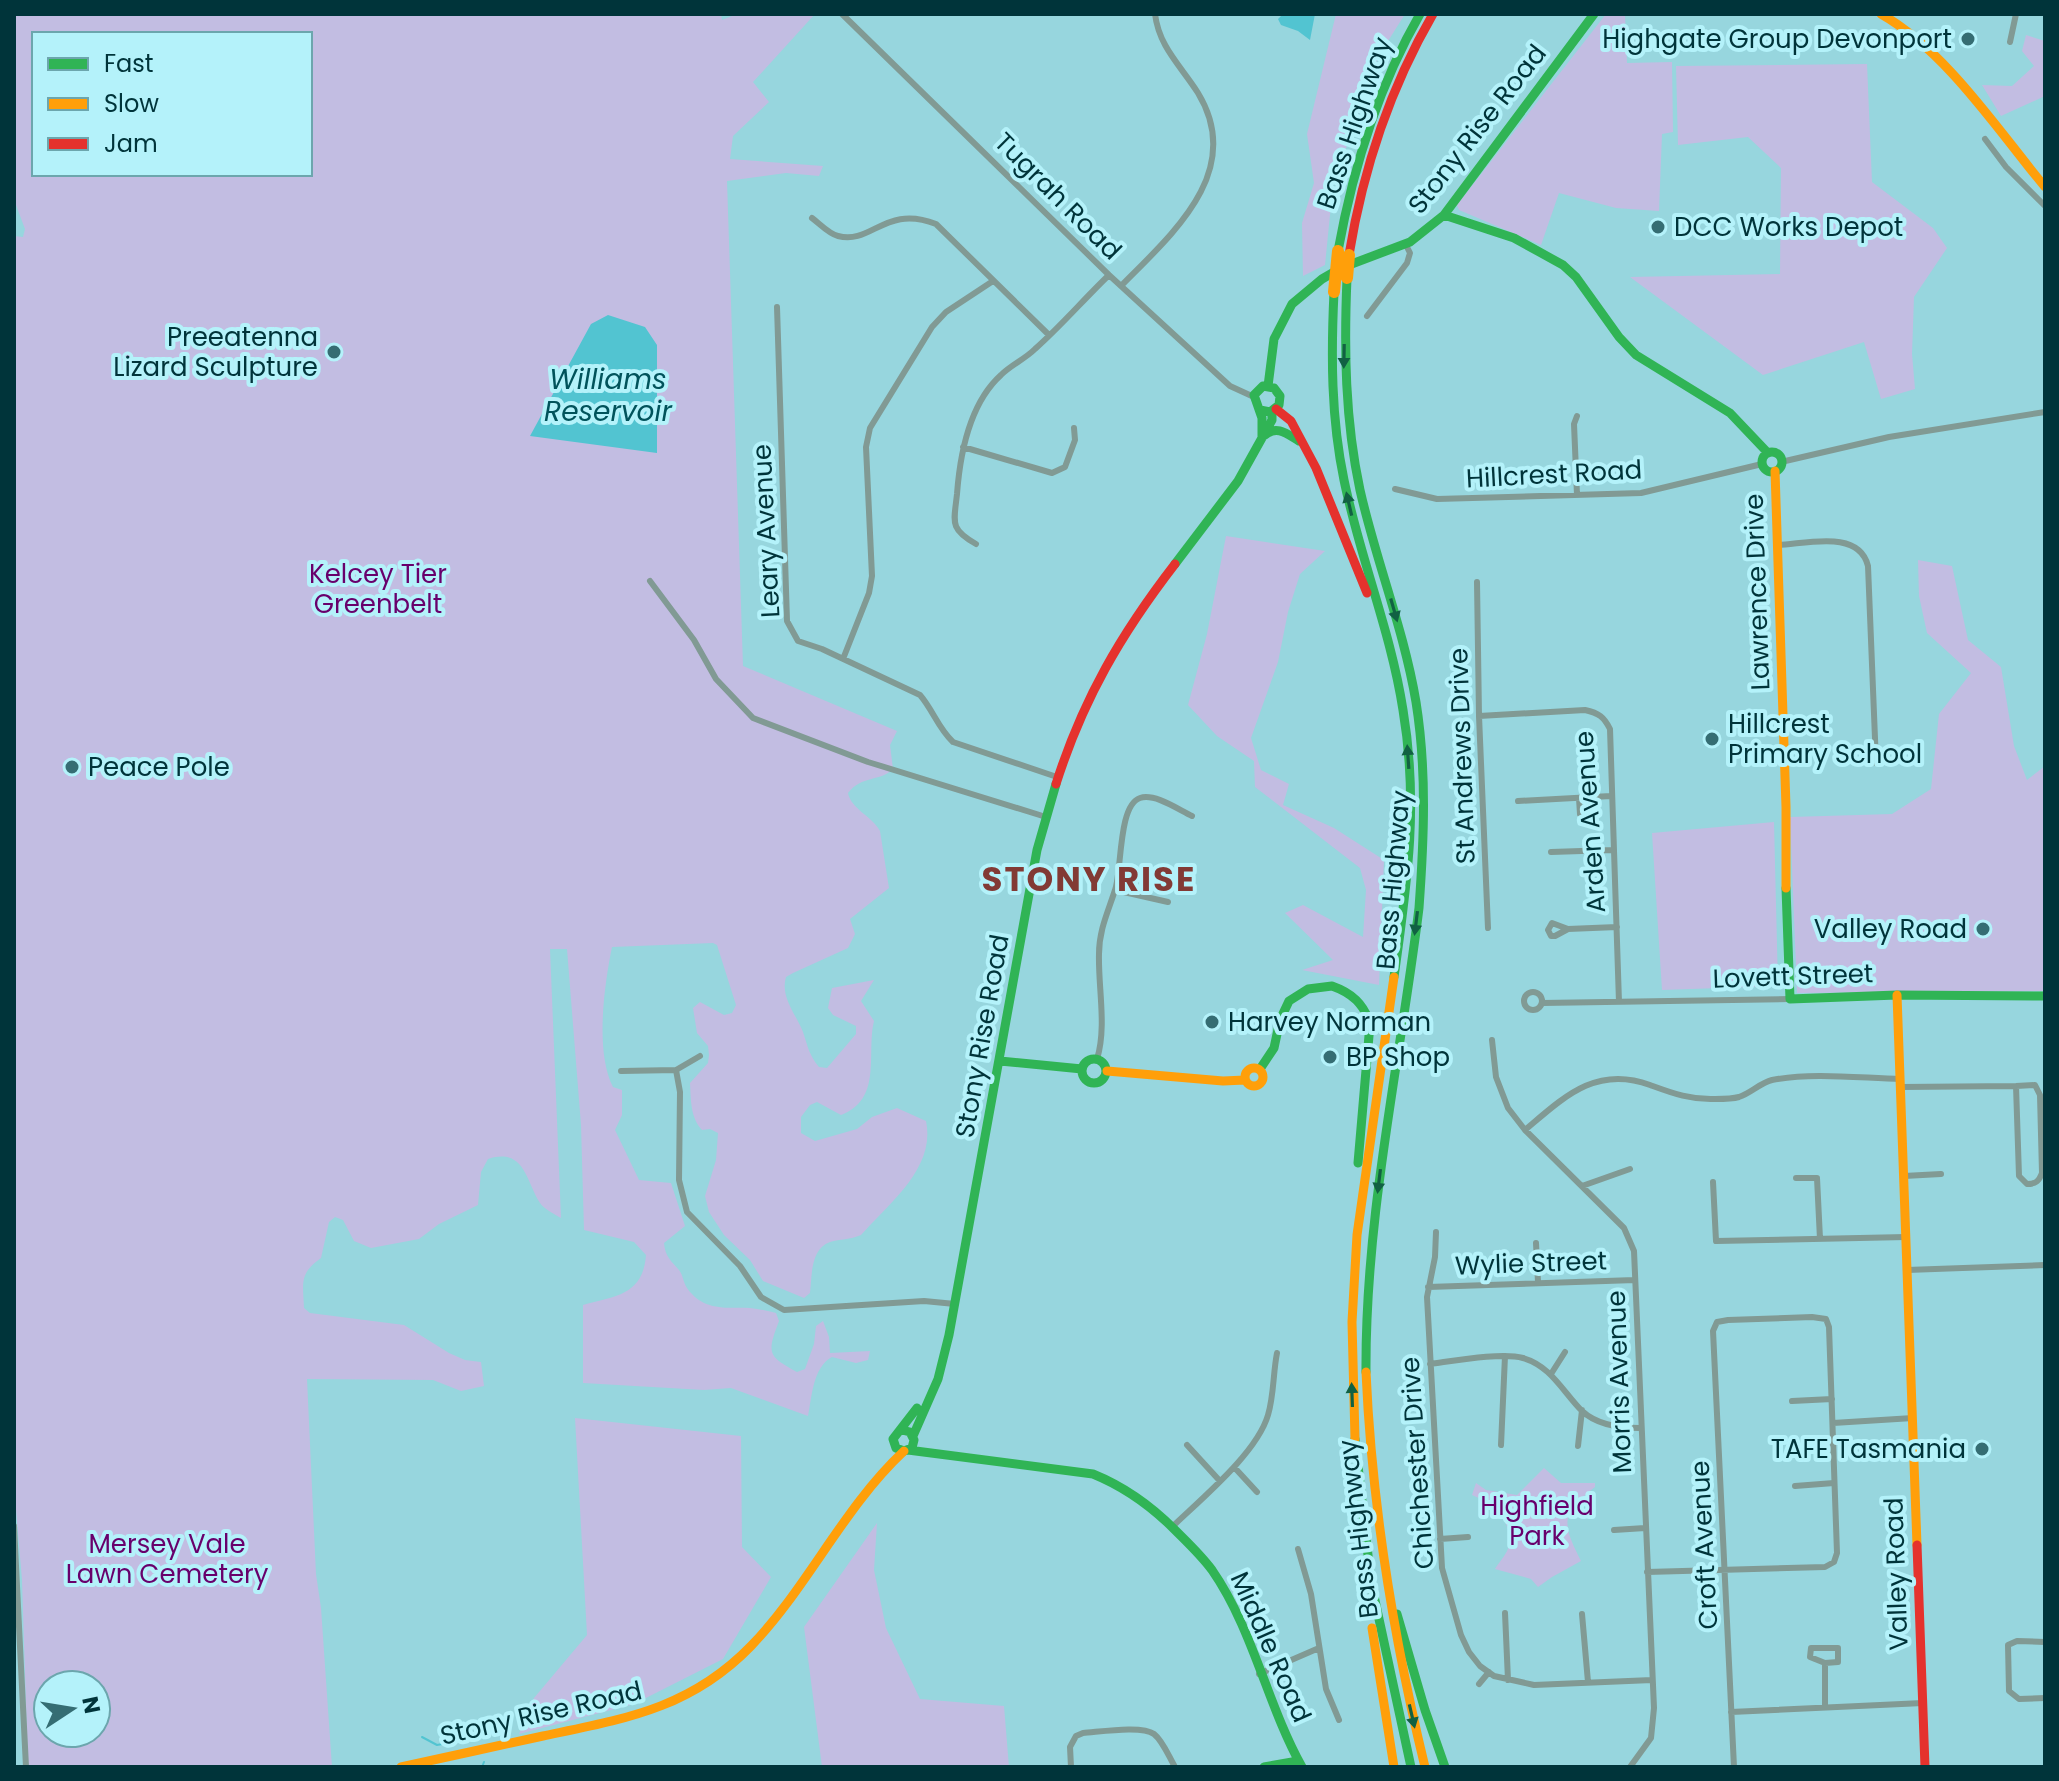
<svg xmlns="http://www.w3.org/2000/svg" width="2059" height="1781" viewBox="0 0 2059 1781" font-family="Poppins,sans-serif">
	<style>
		.green { fill: #c2bde2; fill-rule: evenodd }
		.water { fill: #52c4d1 }
		.lines { fill: none; stroke-linecap: round; stroke-linejoin: round }
		.stream { stroke: #52c4d1; stroke-width: 2 }
		.street { stroke: #819a94; stroke-width: 6 }
		.fast { stroke: #30b455; stroke-width: 9 }
		.slow { stroke: #ff9f0a; stroke-width: 9 }
		.jam { stroke: #e5322d; stroke-width: 9 }
		.slow-bridge { stroke: #ff9f0a; stroke-width: 12 }
		.oneway { fill: #116143 }
		.poi-dot { fill: #356d73; stroke: #b4f2fa; stroke-width: 3 }
		.labels { text-anchor: middle; stroke-width: 8; stroke-linejoin: round; paint-order: stroke }
		.poi-label { font-size: 26px; fill: #00343a; stroke: #b4f2fa; text-anchor: start }
		.street-label { font-size: 26px; fill: #00343a; stroke: #b4f2fa }
		.park-label { font-size: 26px; fill: #68006c; stroke: #b4f2fa }
		.water-label { font-size: 28px; font-style: italic; fill: #01535b; stroke: #b4f2fa }
		.district-label { font-size: 34px; font-weight: bold; letter-spacing: 2px; fill: #823a35; stroke: #b4f2fa }
	</style>
	<rect width="100%" height="100%" fill="#97d6de"/>
	<path class="green" d="M 14,14 L 721,14 L 722,20 L 737,14 L 815,14 L 753,82 L 769,102 L 733,136 L 730,159 L 823,166 L 819,176 L 786,173 L 727,181 L 743,666 L 897,731 L 890,745 L 893,769 C 880,782 862,775 848,793 C 851,809 872,816 880,831 L 889,888 L 850,919 L 855,934 L 848,948 L 793,973 L 786,977 C 780,997 796,1014 803,1032 C 808,1047 809,1055 819,1067 L 827,1068 L 856,1034 L 856,1026 L 833,1015 L 828,1008 L 832,988 L 874,980 L 861,1001 L 874,1021 C 866,1054 883,1099 841,1115 L 817,1102 L 810,1105 L 801,1117 L 801,1133 L 815,1141 L 857,1129 L 872,1117 L 897,1108 L 926,1121 C 936,1168 889,1203 861,1235 C 850,1240 840,1239 830,1242 C 810,1249 812,1277 810,1293 L 804,1298 L 763,1281 L 750,1260 L 724,1235 L 709,1212 L 705,1196 L 716,1160 L 718,1133 L 710,1129 L 702,1130 C 690,1117 691,1099 690,1083 L 708,1063 L 709,1055 L 708,1046 L 697,1033 L 693,1008 L 700,1002 L 724,1015 L 732,1013 L 736,1005 L 717,945 L 713,943 L 612,947 C 604,986 595,1052 613,1087 L 622,1090 L 622,1115 L 615,1130 L 639,1180 L 671,1183 L 685,1226 L 664,1243 C 665,1256 671,1261 679,1270 C 683,1275 683,1282 687,1288 C 704,1312 726,1307 750,1308 C 759,1309 768,1311 776,1313 L 779,1321 C 767,1353 767,1356 797,1372 L 805,1369 L 814,1344 L 816,1326 L 823,1321 L 829,1337 L 830,1353 L 870,1351 L 868,1360 L 856,1363 L 832,1357 C 813,1367 812,1396 808,1416 L 731,1388 L 704,1390 L 583,1383 L 583,1305 C 616,1296 643,1295 646,1255 L 634,1242 L 584,1230 L 581,1125 L 567,949 L 550,949 L 561,1218 C 554,1214 544,1209 540,1203 C 526,1182 525,1147 488,1159 L 481,1172 L 478,1205 L 439,1224 L 419,1239 L 371,1248 L 354,1241 L 343,1220 L 335,1217 L 329,1222 L 321,1258 C 299,1274 303,1282 304,1308 L 310,1313 L 404,1325 L 449,1353 L 465,1360 L 481,1362 L 484,1386 L 461,1391 L 433,1380 L 307,1379 L 316,1574 L 321,1608 L 332,1767 L 28,1767 L 22,1580 L 14,1486 L 14,236 L 23,237 L 25,229 L 16,205 ZM 34,34 L 310,34 L 310,174 L 34,174 ZM 48,1685 L 96,1685 L 96,1733 L 48,1733 Z
		M 1336,14 L 1405,14 L 1378,57 L 1333,185 L 1325,265 L 1303,276 L 1302,223 L 1314,183 L 1307,134 Z
		M 1606,14 L 1625,14 L 1627,63 L 1672,62 L 1673,132 L 1662,134 L 1659,211 L 1616,208 L 1559,193 L 1541,245 L 1459,210 L 1457,205 Z
		M 2026,35 L 2045,41 L 2045,96 L 2001,116 L 1982,85 L 2012,86 L 2034,66 L 2022,51 Z
		M 1867,64 L 1872,182 L 1933,228 L 1947,248 L 1914,297 L 1912,354 L 1915,389 L 1881,399 L 1864,342 L 1763,375 L 1630,277 L 1780,274 L 1781,168 L 1748,137 L 1678,145 L 1676,66 Z
		M 1226,536 L 1325,551 L 1300,574 L 1288,612 L 1278,662 L 1251,738 L 1261,770 L 1289,784 L 1283,805 L 1334,828 L 1384,860 L 1379,985 L 1302,970 L 1333,960 L 1285,913 L 1303,905 L 1363,937 L 1366,890 L 1360,868 L 1255,787 L 1254,761 L 1217,736 L 1188,705 L 1207,634 Z
		M 1918,560 L 1952,566 L 1968,640 L 2001,667 L 2014,746 L 2027,780 L 2045,766 L 2045,991 L 1797,993 L 1790,817 L 1892,814 L 1931,789 L 1939,714 L 1971,673 L 1927,633 L 1919,596 Z
		M 1774,822 L 1778,986 L 1662,990 L 1652,833 Z
		M 575,1418 L 741,1436 L 742,1547 L 771,1577 L 723,1659 L 634,1704 L 519,1734 L 534,1698 L 587,1635 Z
		M 1544,1468 L 1561,1483 L 1595,1483 L 1595,1487 C 1560,1515 1562,1523 1581,1561 L 1552,1577 L 1538,1587 L 1531,1579 L 1495,1569 C 1499,1562 1508,1553 1509,1545 C 1512,1520 1493,1503 1472,1495 L 1476,1483 L 1486,1490 L 1517,1495 Z
		M 877,1523 L 874,1570 L 886,1628 L 920,1699 L 1004,1706 L 1009,1767 L 822,1767 L 804,1627 Z"/>
	<path class="water" d="M 1283,14 L 1315,14 L 1310,40 L 1298,31 L 1281,25 L 1278,19 Z
		M 608,315 L 645,327 L 657,345 L 657,453 L 530,436 L 591,324 Z"/>
	<g class="lines">
		<path class="stream" d="M 422,1737 L 437,1745 L 480,1737
			M 482,1767 L 484,1762"/>
		<path class="street" d="M 842,14 L 1109,275 L 1230,386 L 1254,397
			M 2010,42 L 2016,14
			M 1985,139 L 2006,167 L 2045,206
			M 812,218 C 820,224 829,234 838,236 C 872,245 885,204 936,224 L 1049,335
			M 1121,286 C 1171,235 1246,172 1198,93 C 1181,66 1159,47 1155,14
			M 777,307 L 787,621 L 798,641 L 822,649 L 920,695 C 933,710 938,728 953,742 L 1057,777
			M 1367,316 L 1407,263 L 1410,253 L 1406,245
			M 963,447 L 1052,473 L 1065,467 L 1075,440 L 1074,428
			M 1781,462 L 1889,437 L 2045,412
			M 1395,489 L 1437,499 L 1641,493 L 1762,464
			M 1577,495 L 1574,424 L 1577,416
			M 976,544 C 949,529 954,522 957,494 C 960,454 970,403 1001,375 C 1011,365 1025,359 1035,349 C 1061,326 1084,299 1109,275
			M 1778,545 C 1806,544 1859,529 1868,566 L 1876,763
			M 650,581 L 694,640 L 716,679 L 753,718 L 868,762 L 1046,817
			M 1477,582 L 1479,716 L 1488,928
			M 843,659 L 869,593 L 872,576 L 866,447 L 870,428 L 932,327 L 946,312 L 993,281
			M 1479,716 L 1585,710 C 1599,713 1604,717 1610,729 L 1619,1002
			M 1579,798 L 1580,814
			M 1518,801 L 1611,796
			M 1551,852 L 1612,850
			M 1115,890 L 1168,902
			M 1568,929 L 1552,923 L 1548,930 L 1551,936 L 1555,936 L 1568,929 L 1617,927
			M1524 1001a9 9 0 1 1 18 0a9 9 0 1 1-18 0Z
			M 1542,1003 L 1790,999
			M 1492,1040 L 1496,1077 L 1508,1108 L 1525,1130 L 1624,1228 L 1634,1251 L 1654,1708 L 1651,1738 L 1630,1767
			M 1097,1059 C 1107,1027 1098,987 1099,954 C 1099,930 1108,912 1115,890 C 1122,871 1118,805 1140,798 C 1155,793 1179,810 1192,816
			M 676,1070 L 700,1056
			M 621,1071 L 676,1070 L 680,1092 L 679,1180 L 687,1212 L 740,1266 L 761,1297 L 784,1310 L 924,1301 L 955,1304
			M 1901,1087 L 2016,1086 L 2035,1085 L 2040,1095 L 2042,1173 C 2039,1181 2036,1184 2027,1184 L 2019,1176 L 2016,1086
			M 1525,1130 C 1564,1097 1596,1065 1650,1085 C 1672,1093 1690,1100 1715,1099 C 1722,1099 1732,1099 1739,1097 C 1751,1093 1760,1083 1772,1080 C 1813,1072 1859,1078 1901,1079
			M 1904,1176 L 1941,1174
			M 1796,1178 L 1817,1178 L 1820,1239
			M 1713,1182 L 1716,1241 L 1906,1237
			M 1582,1186 L 1630,1169
			M 1436,1232 L 1435,1257 L 1427,1297 L 1442,1568 L 1461,1635 L 1469,1652 L 1480,1666 L 1494,1676 L 1534,1685 L 1652,1680
			M 1536,1243 L 1538,1282
			M 1907,1270 L 2045,1265
			M 1428,1287 L 1635,1280
			M 1430,1364 C 1453,1361 1502,1352 1523,1358 C 1551,1366 1563,1392 1582,1411 C 1597,1425 1621,1428 1640,1428
			M 1551,1374 L 1565,1352
			M 1792,1401 L 1832,1399
			M 1833,1423 L 1913,1418
			M 1187,1445 L 1219,1480
			M 1501,1445 L 1505,1356
			M 1578,1446 L 1582,1410
			M 1234,1467 L 1257,1492
			M 1795,1486 L 1834,1483
			M 14,1526 L 26,1767
			M 1172,1527 C 1201,1499 1257,1453 1268,1415 C 1274,1395 1273,1373 1277,1353
			M 1614,1530 L 1645,1528
			M 1440,1539 L 1468,1537
			M 1298,1549 L 1311,1594 L 1326,1689 L 1339,1720
			M 1647,1572 L 1825,1567 L 1834,1562 L 1837,1553 L 1829,1327 L 1826,1319 L 1812,1317 L 1728,1320 L 1717,1322 L 1713,1331 L 1734,1767
			M 1505,1613 L 1508,1680
			M 1582,1614 L 1588,1682
			M 2045,1642 L 2017,1641 L 2008,1645 L 2009,1691 L 2019,1699 L 2045,1698
			M 1259,1674 L 1319,1648
			M 1479,1684 L 1489,1672
			M 1825,1707 L 1825,1663 L 1810,1657 L 1811,1648 L 1838,1648 L 1838,1662 L 1825,1663
			M 1731,1712 L 1923,1703
			M 1071,1767 L 1070,1747 L 1076,1736 L 1083,1733 C 1099,1732 1142,1725 1154,1734 C 1163,1741 1169,1757 1175,1767"/>
		<path class="fast" d="M 1444,215 L 1514,238 L 1563,265 L 1576,277 L 1619,337 L 1636,355 L 1730,413 L 1768,453
			M 1338,251 C 1353,168 1378,87 1420,14
			M 1347,278 C 1344,349 1345,420 1360,490 C 1376,561 1404,630 1416,702 C 1427,771 1424,839 1419,908 C 1400,1063 1365,1215 1366,1372
			M 1334,292 C 1331,355 1331,418 1344,480 C 1360,558 1391,632 1403,710 C 1419,805 1407,884 1394,977
			M 1268,386 L 1274,339 L 1292,304 L 1322,279 L 1341,268 L 1410,242 L 1444,215 L 1594,14
			M 1260,410 L 1270,412 L 1279,405 L 1280,396 L 1274,388 L 1263,386 L 1254,395 L 1262,418 L 1262,437
			M 1265,435 C 1277,425 1287,434 1299,441
			M1762 462a10 10 0 1 1 20 0a10 10 0 1 1-20 0Z
			M 1175,564 L 1238,481 L 1272,420 L 1272,411
			M 1786,888 L 1790,999 L 1897,995 L 2045,996
			M 1332,986 C 1352,993 1364,1004 1370,1024 L 1358,1163
			M1082 1071a12 12 0 1 1 24 0a12 12 0 1 1-24 0Z
			M 1000,1061 L 1082,1069
			M 1260,1069 L 1274,1048 L 1280,1020 L 1289,1001 L 1308,989 L 1332,986
			M 902,1430 L 910,1432 L 914,1440 L 912,1448 L 904,1451 L 896,1448 L 893,1439 L 917,1408
			M 913,1436 L 938,1379 L 949,1335 L 1037,850 L 1056,784
			M 1355,1439 L 1371,1582 L 1411,1767
			M 908,1450 L 1093,1474 C 1125,1487 1150,1505 1174,1529 C 1187,1542 1201,1555 1212,1570 C 1253,1629 1267,1704 1302,1767
			M 1397,1614 L 1425,1710 L 1445,1767
			M 1264,1767 L 1298,1761"/>
		<path class="slow" d="M 1881,14 C 1946,51 1997,129 2045,187
			M 1775,471 L 1786,807 L 1786,888
			M 1897,995 L 1917,1545
			M1245 1077a9 9 0 1 1 18 0a9 9 0 1 1-18 0Z
			M 1107,1071 L 1223,1081 L 1245,1080
			M 1366,1372 C 1372,1507 1393,1636 1425,1767
			M 1355,1439 L 1352,1322 L 1357,1235 L 1394,977
			M 1372,1628 L 1394,1767
			M 401,1767 C 448,1757 496,1746 543,1736 C 624,1719 690,1709 751,1646 C 808,1587 843,1508 904,1451"/>
		<path class="jam" d="M 1349,255 C 1363,169 1389,90 1433,14
			M 1276,409 L 1291,421 L 1316,468 L 1367,593
			M 1056,784 C 1083,699 1121,634 1175,564
			M 1917,1545 L 1925,1767"/>
		<path class="slow-bridge" d="M 1347,278 L 1349,255
			M 1334,292 L 1338,251"/>
	</g>
	<defs><path id="oneway-solid" d="M-6-.8H1V-3.2L6.5 0L1 3.2V.8H-6Z" transform="scale(2)"/></defs>
	<g class="oneway">
		<use href="#oneway-solid" transform="translate(1344 356) rotate(91)"/>
		<use href="#oneway-solid" transform="translate(1349 504) rotate(-103)"/>
		<use href="#oneway-solid" transform="translate(1394 610) rotate(74)"/>
		<use href="#oneway-solid" transform="translate(1408 757) rotate(-94)"/>
		<use href="#oneway-solid" transform="translate(1416 923) rotate(97)"/>
		<use href="#oneway-solid" transform="translate(1379 1181) rotate(97)"/>
		<use href="#oneway-solid" transform="translate(1352 1395) rotate(-92)"/>
		<use href="#oneway-solid" transform="translate(1412 1716) rotate(77)"/>
	</g>
	<g class="poi-dot">
		<circle cx="1968" cy="39" r="8"/>
		<circle cx="1658" cy="227" r="8"/>
		<circle cx="334" cy="352" r="8"/>
		<circle cx="1712" cy="739" r="8"/>
		<circle cx="72" cy="767" r="8"/>
		<circle cx="1983" cy="929" r="8"/>
		<circle cx="1212" cy="1022" r="8"/>
		<circle cx="1330" cy="1057" r="8"/>
		<circle cx="1982" cy="1449" r="8"/>
	</g>
	<g class="labels">
		<g class="poi-label">
			<text x="1952" y="48" text-anchor="end">Highgate Group Devonport</text>
			<text x="1674" y="236">DCC Works Depot</text>
			<text x="318" y="346" text-anchor="end">Preeatenna<tspan x="318" dy="30">Lizard Sculpture</tspan></text>
			<text x="1728" y="733">Hillcrest<tspan x="1728" dy="30">Primary School</tspan></text>
			<text x="88" y="776">Peace Pole</text>
			<text x="1967" y="938" text-anchor="end">Valley Road</text>
			<text x="1228" y="1031">Harvey Norman</text>
			<text x="1346" y="1066">BP Shop</text>
			<text x="1966" y="1458" text-anchor="end">TAFE Tasmania</text>
		</g>
		<g class="street-label">
			<text transform="translate(1354 123) rotate(-71)" y="9">Bass Highway</text>
			<text transform="translate(1477 129) rotate(-52)" y="9">Stony Rise Road</text>
			<text transform="translate(1058 196) rotate(45)" y="9">Tugrah Road</text>
			<text transform="translate(1554 474) rotate(-3)" y="9">Hillcrest Road</text>
			<text transform="translate(766 531) rotate(-93)" y="9">Leary Avenue</text>
			<text transform="translate(1757 592) rotate(-92)" y="9">Lawrence Drive</text>
			<text transform="translate(1462 756) rotate(-92)" y="9">St Andrews Drive</text>
			<text transform="translate(1590 822) rotate(-94)" y="9">Arden Avenue</text>
			<text transform="translate(1393 880) rotate(-85)" y="9">Bass Highway</text>
			<text transform="translate(1793 976) rotate(-2)" y="9">Lovett Street</text>
			<text transform="translate(982 1036) rotate(-80)" y="9">Stony Rise Road</text>
			<text transform="translate(1531 1263) rotate(-2)" y="9">Wylie Street</text>
			<text transform="translate(1619 1382) rotate(-92)" y="9">Morris Avenue</text>
			<text transform="translate(1417 1463) rotate(-94)" y="9">Chichester Drive</text>
			<text transform="translate(1358 1529) rotate(-97)" y="9">Bass Highway</text>
			<text transform="translate(1704 1545) rotate(-93)" y="9">Croft Avenue</text>
			<text transform="translate(1896 1574) rotate(-92)" y="9">Valley Road</text>
			<text transform="translate(1271 1647) rotate(66)" y="9">Middle Road</text>
			<text transform="translate(541 1713) rotate(-13)" y="9">Stony Rise Road</text>
		</g>
		<g class="park-label">
			<text x="378" y="583">Kelcey Tier<tspan x="378" dy="30">Greenbelt</tspan></text>
			<text x="1537" y="1515">Highfield<tspan x="1537" dy="30">Park</tspan></text>
			<text x="167" y="1553">Mersey Vale<tspan x="167" dy="30">Lawn Cemetery</tspan></text>
		</g>
		<g class="water-label">
			<text x="608" y="389">Williams<tspan x="608" dy="32">Reservoir</tspan></text>
		</g>
		<g class="district-label">
			<text x="1089" y="891">STONY RISE</text>
		</g>
	</g>
	<rect width="2059" height="1781" fill="none" stroke="#00343a" stroke-width="32"/>
	<rect x="32" y="32" width="280" height="144" fill="#b4f2fa" stroke="#6ca6ad" stroke-width="2"/>
	<rect x="48" y="58" width="40" height="12" fill="#30b455" stroke="#6ca6ad" stroke-width="2"/>
	<text x="104" y="72" font-size="24" fill="#00343a">Fast</text>
	<rect x="48" y="98" width="40" height="12" fill="#ff9f0a" stroke="#6ca6ad" stroke-width="2"/>
	<text x="104" y="112" font-size="24" fill="#00343a">Slow</text>
	<rect x="48" y="138" width="40" height="12" fill="#e5322d" stroke="#6ca6ad" stroke-width="2"/>
	<text x="104" y="152" font-size="24" fill="#00343a">Jam</text>
	<g transform="translate(72 1709) rotate(78)"><circle r="38" fill="#b4f2fa" stroke="#6ca6ad" stroke-width="2"/>
	<path d="M0-6L14 30L0 20L-14 30Z" fill="#356d73"/>
	<text y="-12" font-size="22" font-weight="bold" text-anchor="middle" fill="#00343a">N</text>
	</g>
</svg>
